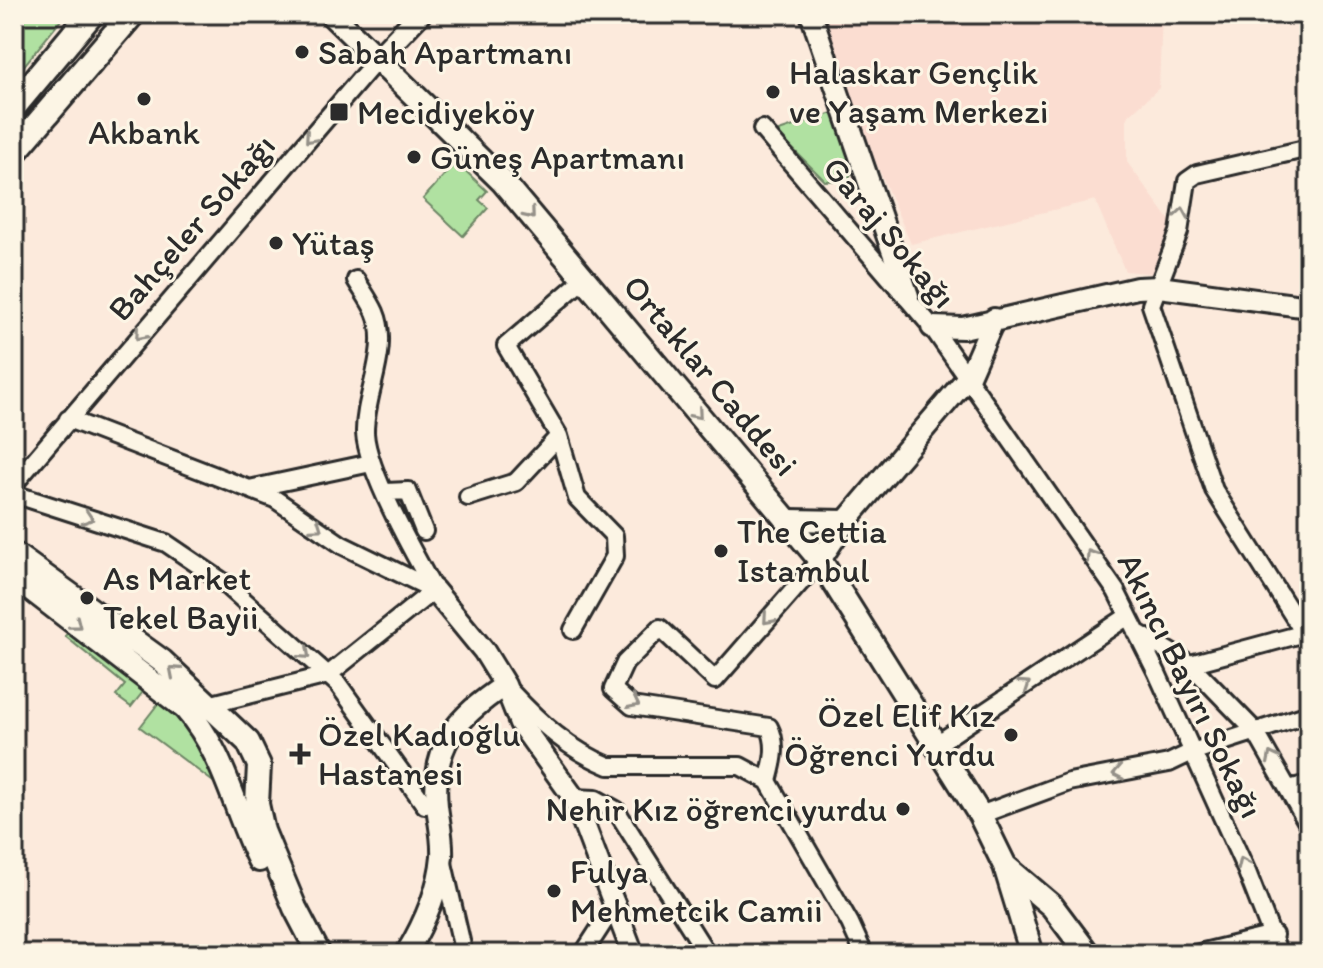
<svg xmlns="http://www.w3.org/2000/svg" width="1323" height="968" viewBox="0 0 1323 968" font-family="Itim,sans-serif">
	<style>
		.built { fill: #fbddd1 }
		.green { fill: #b0e1a1; stroke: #6e8666; stroke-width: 2 }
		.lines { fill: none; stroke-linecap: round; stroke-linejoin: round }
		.minor-casing { stroke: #2b2b2b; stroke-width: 22 }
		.tertiary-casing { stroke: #2b2b2b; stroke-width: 26 }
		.secondary-casing { stroke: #2b2b2b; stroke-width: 28 }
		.primary-casing { stroke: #2b2b2b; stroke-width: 30 }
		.minor { stroke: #fcf5e5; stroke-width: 16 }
		.tertiary { stroke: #fcf5e5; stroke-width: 20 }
		.secondary { stroke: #fcf5e5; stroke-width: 22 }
		.primary { stroke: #fcf5e5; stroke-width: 24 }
		.oneway { stroke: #949088 }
		.poi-dot { fill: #2b2b2b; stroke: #fcf5e5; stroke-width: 3 }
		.labels { text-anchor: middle; stroke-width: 6; stroke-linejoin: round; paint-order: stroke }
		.poi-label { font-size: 34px; fill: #2b2b2b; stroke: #fcf5e5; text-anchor: start }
		.street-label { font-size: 34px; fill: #2b2b2b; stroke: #fcf5e5 }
	</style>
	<rect width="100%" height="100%" fill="#fceadc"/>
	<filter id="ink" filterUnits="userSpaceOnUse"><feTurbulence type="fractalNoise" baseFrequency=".0125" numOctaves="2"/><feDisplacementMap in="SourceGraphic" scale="16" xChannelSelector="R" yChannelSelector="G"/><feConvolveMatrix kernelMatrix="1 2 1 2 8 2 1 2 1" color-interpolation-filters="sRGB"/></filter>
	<g filter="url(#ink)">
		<path class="built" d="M 821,14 L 1162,14 L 1159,88 L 1127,117 L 1127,162 L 1171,222 L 1157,274 L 1125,271 L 1095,200 L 911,244 L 871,151 Z"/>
		<path class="green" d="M 14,14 L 66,14 L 14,78 Z
			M 838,111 L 853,171 L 847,180 L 825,181 L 776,132 Z
			M 456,162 L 487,191 L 479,200 L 488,208 L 463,236 L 423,199 Z
			M 70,630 L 146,688 L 131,707 L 116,696 L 125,685 L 65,636 Z
			M 161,700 L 186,719 L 220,787 L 140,727 Z"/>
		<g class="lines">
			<defs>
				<path id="minor" d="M 762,129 L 932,327 L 1116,591 L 1157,673 L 1247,872 L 1279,954
					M 356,280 C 362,290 370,301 375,312 C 391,349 364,395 365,433 C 367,471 415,556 434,590
					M 68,419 L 275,499 L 342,545 L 434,590
					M 14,484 L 379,57
					M 249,489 L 371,463
					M 386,492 L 408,491 L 424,531
					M 14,494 L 166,543 L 222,581 L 338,684 L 425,805
					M 468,497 L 516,482 L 559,436
					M 573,630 L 615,556 L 614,536 L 577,498 L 559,436 L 506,346 L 585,278
					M 1136,632 L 1190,664 L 1255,731 L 1309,826
					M 1304,633 L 1214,490 L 1151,305 L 1179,232 L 1187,181 L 1197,174 L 1309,148
					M 1190,664 L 1309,632
					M 511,692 C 540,723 569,750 609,766 L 740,766 L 768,781
					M 212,704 L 328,675 L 434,590
					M 937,744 L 1128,616
					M 768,781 C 773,763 778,744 769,727 L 632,706 L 613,689 L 625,663 L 660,628 L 715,680 L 820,560
					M 768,781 L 850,923 L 864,954
					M 1288,789 L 1309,784
					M 574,798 L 596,799 L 616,810 L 707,954
					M 980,815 L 1069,782 L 1169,763 L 1192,752 L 1309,714
					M 443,863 L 464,954
					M 583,954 L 616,903
					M 1195,954 L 1274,935"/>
				<path id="tertiary" d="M 811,14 L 908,296
					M 379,57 L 420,14
					M 932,327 L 963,328 L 1137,288 L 1159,287 L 1309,307
					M 789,520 L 846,521
					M 820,560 L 846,521 L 969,376 L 994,319
					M 434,590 L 484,651 L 505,685 L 520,723 L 574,798 L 633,954
					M 406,954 C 424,924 439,891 442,856 C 443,839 439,823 437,806 C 431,745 457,717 505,685"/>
				<path id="secondary" d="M 331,14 L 503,182 L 820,560 L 980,815 L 1005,866 L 1032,954
					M 14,554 L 162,661 L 248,742 L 259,765 L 257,804 L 263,831 L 295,908 L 319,954
					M 14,576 L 185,708 C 224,752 234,809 259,860
					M 1005,866 L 1052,906 L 1088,954"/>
				<path id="primary" d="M 14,106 L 91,14
					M 14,152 L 132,14"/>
			</defs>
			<use href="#minor" class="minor-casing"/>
			<use href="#tertiary" class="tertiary-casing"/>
			<use href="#secondary" class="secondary-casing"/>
			<use href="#primary" class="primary-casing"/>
			<use href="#minor" class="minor"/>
			<use href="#tertiary" class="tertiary"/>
			<use href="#secondary" class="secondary"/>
			<use href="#primary" class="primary"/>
		</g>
		<defs><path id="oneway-chevron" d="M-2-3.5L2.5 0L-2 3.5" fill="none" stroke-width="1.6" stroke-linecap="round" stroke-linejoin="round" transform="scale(2)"/></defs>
		<g class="oneway">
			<use href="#oneway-chevron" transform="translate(310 138) rotate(131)"/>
			<use href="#oneway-chevron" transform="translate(1182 213) rotate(-81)"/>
			<use href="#oneway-chevron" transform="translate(530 214) rotate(50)"/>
			<use href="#oneway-chevron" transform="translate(140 335) rotate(131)"/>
			<use href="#oneway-chevron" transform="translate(697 414) rotate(49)"/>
			<use href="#oneway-chevron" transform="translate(88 518) rotate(18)"/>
			<use href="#oneway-chevron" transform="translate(317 527) rotate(35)"/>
			<use href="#oneway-chevron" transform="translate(1091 555) rotate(-124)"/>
			<use href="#oneway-chevron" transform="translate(768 619) rotate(131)"/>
			<use href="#oneway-chevron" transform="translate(76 624) rotate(38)"/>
			<use href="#oneway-chevron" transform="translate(305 654) rotate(42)"/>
			<use href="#oneway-chevron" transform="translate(174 671) rotate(-139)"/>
			<use href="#oneway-chevron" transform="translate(1025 685) rotate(-34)"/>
			<use href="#oneway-chevron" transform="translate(634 703) rotate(26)"/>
			<use href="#oneway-chevron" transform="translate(1272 757) rotate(-117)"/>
			<use href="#oneway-chevron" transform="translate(1118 773) rotate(169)"/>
			<use href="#oneway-chevron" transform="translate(1243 863) rotate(-114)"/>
		</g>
	</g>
	<g class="poi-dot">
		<circle cx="302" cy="52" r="8"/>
		<circle cx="773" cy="92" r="8"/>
		<circle cx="144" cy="99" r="8"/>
		<rect x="329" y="102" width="20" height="20" rx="4"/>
		<circle cx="414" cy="157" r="8"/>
		<circle cx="276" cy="243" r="8"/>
		<circle cx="721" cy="551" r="8"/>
		<circle cx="87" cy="598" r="8"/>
		<circle cx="1011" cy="735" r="8"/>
		<path d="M296 742h8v8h8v8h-8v8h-8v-8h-8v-8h8z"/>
		<circle cx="903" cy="809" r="8"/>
		<circle cx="554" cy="891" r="8"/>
	</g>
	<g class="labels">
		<g class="poi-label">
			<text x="318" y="64">Sabah Apartmanı</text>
			<text x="789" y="84">Halaskar Gençlik<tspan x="789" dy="39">ve Yaşam Merkezi</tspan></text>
			<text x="357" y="124">Mecidiyeköy</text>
			<text x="144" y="144" text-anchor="middle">Akbank</text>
			<text x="430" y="169">Güneş Apartmanı</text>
			<text x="292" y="255">Yütaş</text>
			<text x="737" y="543">The Cettia<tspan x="737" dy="39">Istambul</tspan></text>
			<text x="103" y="590">As Market<tspan x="103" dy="39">Tekel Bayii</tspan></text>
			<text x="995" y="727" text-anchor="end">Özel Elif Kız<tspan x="995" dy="39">Öğrenci Yurdu</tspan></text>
			<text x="318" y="746">Özel Kadıoğlu<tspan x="318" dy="39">Hastanesi</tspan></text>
			<text x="887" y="821" text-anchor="end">Nehir Kız öğrenci yurdu</text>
			<text x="570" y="883">Fulya<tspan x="570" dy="39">Mehmetcik Camii</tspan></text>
		</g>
		<g class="street-label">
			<text transform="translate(191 227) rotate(-49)" y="12">Bahçeler Sokağı</text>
			<text transform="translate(890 232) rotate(50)" y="12">Garaj Sokağı</text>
			<text transform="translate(711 375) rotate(50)" y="12">Ortaklar Caddesi</text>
			<text transform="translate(1191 685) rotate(64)" y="12">Akıncı Bayırı Sokağı</text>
		</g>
	</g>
	<rect width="1323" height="968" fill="none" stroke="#fcf5e5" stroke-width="48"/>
	<rect x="24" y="24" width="1275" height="920" fill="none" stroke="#2b2b2b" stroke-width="3" filter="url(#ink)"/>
</svg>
